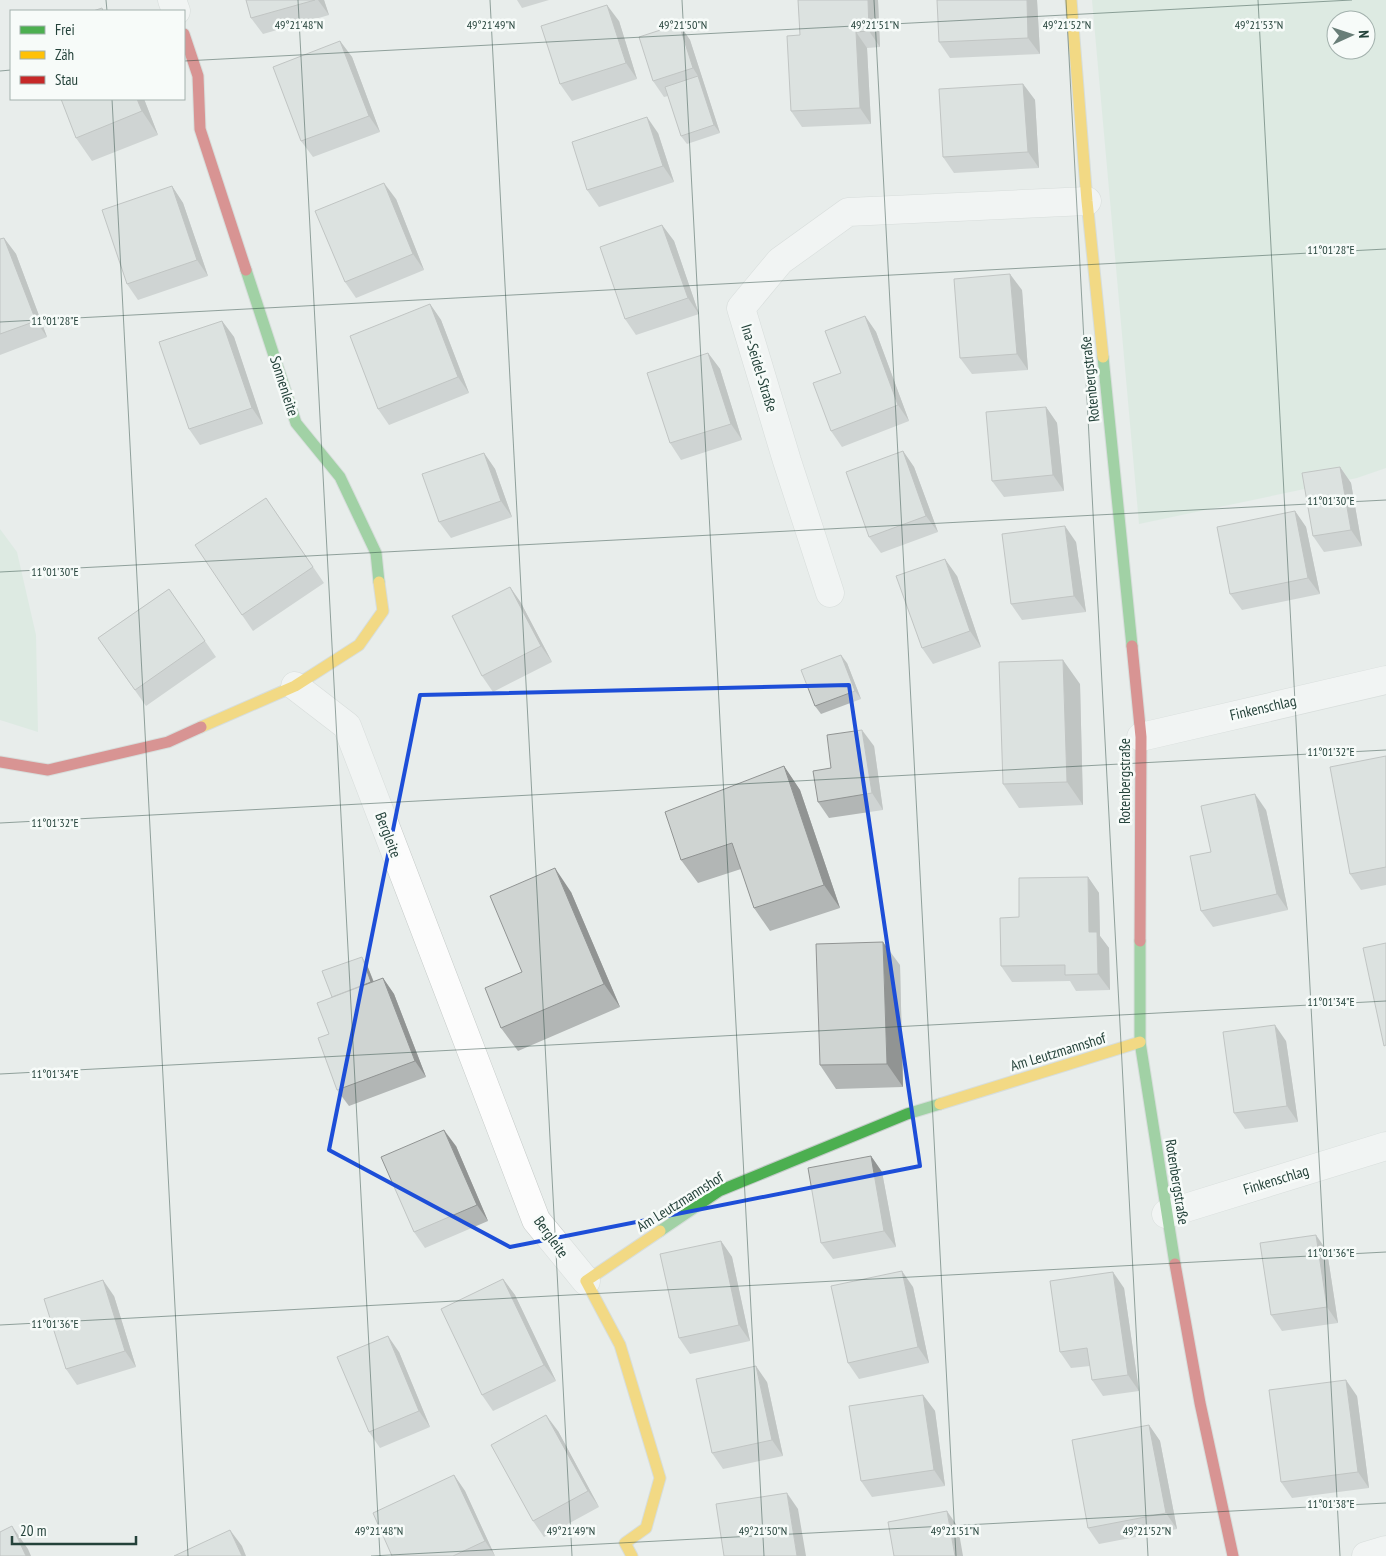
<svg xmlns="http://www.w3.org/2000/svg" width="1386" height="1556" viewBox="0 0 1386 1556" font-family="'PT Sans Narrow',sans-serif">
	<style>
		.green { fill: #d1e6d8; fill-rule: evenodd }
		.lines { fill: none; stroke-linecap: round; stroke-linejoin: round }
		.street-casing { stroke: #c5cac8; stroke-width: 29 }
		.fast-casing { stroke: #c3cbc8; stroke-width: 13 }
		.slow-casing { stroke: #c3cbc8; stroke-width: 13 }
		.jam-casing { stroke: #c3cbc8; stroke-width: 13 }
		.street { stroke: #fcfcfc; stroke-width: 28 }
		.fast { stroke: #4caf50; stroke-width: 11 }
		.slow { stroke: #ffc107; stroke-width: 11 }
		.jam { stroke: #c62828; stroke-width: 11 }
		.wall { fill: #b2b6b5 }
		.shaded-wall { fill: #919493 }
		.building { fill: #cfd4d2; stroke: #919493 }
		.marked { fill: none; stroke: #1d4ed8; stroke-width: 4; stroke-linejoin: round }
		.ticks { fill: none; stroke: #24423a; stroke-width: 1; stroke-opacity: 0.45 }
		.labels { text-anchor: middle; stroke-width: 5; stroke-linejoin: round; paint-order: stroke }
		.street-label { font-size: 15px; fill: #24423a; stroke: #f7fbf9 }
		.ticks-label { font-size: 12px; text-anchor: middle; fill: #24423a; stroke: #f7fbf9; stroke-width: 5; stroke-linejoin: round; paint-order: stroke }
	</style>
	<rect width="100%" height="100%" fill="#e8edeb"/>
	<path class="green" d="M 1092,0 L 1386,0 L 1386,468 L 1357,478 L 1139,524 ZM 1336,20 L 1366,20 L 1366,50 L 1336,50 Z
		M 0,529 L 17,552 L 36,635 L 38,732 L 0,720 Z"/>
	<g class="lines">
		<defs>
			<path id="street" d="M 172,0 L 176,11
				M 830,593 L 787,461 L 741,308 L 780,261 L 848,212 L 1087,201
				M 295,686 L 347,726 L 536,1220 L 586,1281
				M 1141,737 L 1386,680
				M 1166,1214 L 1386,1146
				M 1366,1556 L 1386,1550"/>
			<path id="fast" d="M 246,270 L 296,423 L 340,477 L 376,553 L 379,582
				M 1103,357 L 1132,646
				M 1140,941 L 1140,1042 L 1175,1264
				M 660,1231 L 719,1191 L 907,1114 L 940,1104"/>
			<path id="slow" d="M 1071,0 L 1087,201 L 1103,357
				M 201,727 L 295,686 L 359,645 L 383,611 L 379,582
				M 940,1104 L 1140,1042
				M 632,1556 L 625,1543 L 646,1528 L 660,1478 L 620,1345 L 586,1281 L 660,1231"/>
			<path id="jam" d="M 184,34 L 198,76 L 200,129 L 246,270
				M 1132,646 L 1141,737 L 1140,941
				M 0,762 L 48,770 L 168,742 L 201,727
				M 1175,1264 L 1200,1403 L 1233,1556"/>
		</defs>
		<use href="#street" class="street-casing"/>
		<use href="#fast" class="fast-casing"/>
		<use href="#slow" class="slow-casing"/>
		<use href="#jam" class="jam-casing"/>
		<use href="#street" class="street"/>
		<use href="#fast" class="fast"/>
		<use href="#slow" class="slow"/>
		<use href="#jam" class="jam"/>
	</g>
	<path class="wall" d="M 246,0 L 324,0 L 329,15 L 263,34 L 251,18 Z
		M 517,0 L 549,0 L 522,8 Z
		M 798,0 L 878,0 L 880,47 L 867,48 L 871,124 L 802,127 L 791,111 L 800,35 Z
		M 1037,0 L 1040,54 L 950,58 L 939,42 Z
		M 619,21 L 637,79 L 572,101 L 560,84 Z
		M 679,24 L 690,40 L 720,133 L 687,144 L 681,136 L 668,96 L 664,97 L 653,81 Z
		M 340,41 L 352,57 L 380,132 L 313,157 L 301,141 Z
		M 1023,84 L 1035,100 L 1039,168 L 954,173 L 943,157 Z
		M 144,99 L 158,135 L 92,161 L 76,138 Z
		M 658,133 L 674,182 L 599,207 L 587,190 Z
		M 172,186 L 183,203 L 208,276 L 138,300 L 127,284 Z
		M 396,199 L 424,270 L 356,298 L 345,282 Z
		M 662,225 L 674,241 L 699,314 L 636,335 L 625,319 Z
		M 4,238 L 16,254 L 47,337 L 0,355 L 0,239 Z
		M 1022,290 L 1028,370 L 972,374 L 960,358 Z
		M 430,304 L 441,320 L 469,393 L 389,425 L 378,409 Z
		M 865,316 L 876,332 L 909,421 L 842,447 L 831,431 L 841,373 Z
		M 222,321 L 234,337 L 263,424 L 200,445 L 189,429 Z
		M 708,353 L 720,369 L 742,440 L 681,460 L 670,443 Z
		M 1046,407 L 1057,423 L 1064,491 L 1004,497 L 992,481 Z
		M 903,451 L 914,467 L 938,532 L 881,553 L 869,537 Z
		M 484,453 L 495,469 L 512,517 L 451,538 L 439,522 Z
		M 1340,467 L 1351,483 L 1362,546 L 1324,552 L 1313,536 Z
		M 266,498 L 324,583 L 253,631 L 242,615 Z
		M 1295,511 L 1306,527 L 1320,594 L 1242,610 L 1230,594 Z
		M 1076,542 L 1086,612 L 1022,620 L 1011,604 Z
		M 957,576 L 981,647 L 933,664 L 922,648 Z
		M 510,587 L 521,603 L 552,662 L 493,692 L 482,676 Z
		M 169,589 L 216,657 L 146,706 L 98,638 Z
		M 847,663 L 861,699 L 821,714 L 815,706 Z
		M 1080,684 L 1083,805 L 1019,808 L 1003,784 Z
		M 874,746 L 883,810 L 829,818 L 818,802 L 831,768 Z
		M 1386,756 L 1386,885 L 1361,890 L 1350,874 Z
		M 784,766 L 800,790 L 840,908 L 770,931 L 754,908 L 741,869 L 698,883 L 681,860 Z
		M 1266,810 L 1288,910 L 1213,927 L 1201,911 L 1211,852 Z
		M 1088,877 L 1099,893 L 1100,936 L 1109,948 L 1110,990 L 1076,991 L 1070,981 L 1012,982 L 1001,966 L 1019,917 Z
		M 571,892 L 620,1007 L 518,1051 L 501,1028 L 522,972 Z
		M 367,965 L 374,982 L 383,978 L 394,994 L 426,1077 L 349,1106 L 337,1090 L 329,1034 Z
		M 900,965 L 903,1087 L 836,1089 L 820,1065 Z
		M 1286,1041 L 1298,1122 L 1245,1129 L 1234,1113 Z
		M 456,1146 L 488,1221 L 425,1248 L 414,1232 Z
		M 871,1156 L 882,1172 L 896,1247 L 833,1259 L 821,1243 Z
		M 721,1241 L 732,1257 L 750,1341 L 690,1354 L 679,1338 Z
		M 1327,1251 L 1338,1323 L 1282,1331 L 1271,1315 Z
		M 503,1279 L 515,1295 L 556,1381 L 493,1411 L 482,1395 Z
		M 913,1287 L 929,1363 L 859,1379 L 848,1363 Z
		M 1124,1288 L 1139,1391 L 1103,1396 L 1092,1380 L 1090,1366 L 1071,1368 L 1060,1352 Z
		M 114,1296 L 136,1367 L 77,1385 L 66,1369 Z
		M 399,1352 L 430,1427 L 380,1448 L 369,1432 Z
		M 767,1382 L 783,1456 L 723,1469 L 712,1453 Z
		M 923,1395 L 935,1411 L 945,1486 L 872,1497 L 861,1481 Z
		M 1357,1396 L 1369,1488 L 1292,1498 L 1281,1482 Z
		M 1149,1425 L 1160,1441 L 1177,1529 L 1099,1544 L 1088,1528 Z
		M 558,1431 L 599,1507 L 544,1537 L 533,1521 Z
		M 454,1475 L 465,1491 L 495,1556 L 392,1556 Z"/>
	<path class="shaded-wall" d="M 318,0 L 324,0 L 329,15 Z
		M 868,0 L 878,0 L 880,47 L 869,31 Z
		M 1027,0 L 1037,0 L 1040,54 L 1028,38 Z
		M 607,5 L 619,21 L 637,79 L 626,63 Z
		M 679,24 L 690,40 L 720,133 L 714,125 L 698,76 L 693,68 Z
		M 856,32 L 867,48 L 871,124 L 860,108 Z
		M 340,41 L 352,57 L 380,132 L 369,116 Z
		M 1023,84 L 1035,100 L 1039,168 L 1028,152 Z
		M 137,99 L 144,99 L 158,135 L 142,111 Z
		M 647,117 L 658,133 L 674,182 L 663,166 Z
		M 384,183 L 396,199 L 424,270 L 413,254 Z
		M 172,186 L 183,203 L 208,276 L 197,260 Z
		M 662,225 L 674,241 L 699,314 L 688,298 Z
		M 4,238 L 16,254 L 47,337 L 36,321 Z
		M 1010,274 L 1022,290 L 1028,370 L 1017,354 Z
		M 430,304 L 441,320 L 469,393 L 458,377 Z
		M 865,316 L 876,332 L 909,421 L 898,405 Z
		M 222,321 L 234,337 L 263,424 L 252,408 Z
		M 708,353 L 720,369 L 742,440 L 731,424 Z
		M 1046,407 L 1057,423 L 1064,491 L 1053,475 Z
		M 903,451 L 914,467 L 938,532 L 926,516 Z
		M 484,453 L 495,469 L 512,517 L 501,501 Z
		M 1340,467 L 1351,483 L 1362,546 L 1351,530 Z
		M 1295,511 L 1306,527 L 1320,594 L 1308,578 Z
		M 1065,526 L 1076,542 L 1086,612 L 1074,596 Z
		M 945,559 L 957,576 L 981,647 L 970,631 Z
		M 510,587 L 521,603 L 552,662 L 541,646 Z
		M 841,655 L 847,663 L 861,699 L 855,691 Z
		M 1063,660 L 1080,684 L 1083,805 L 1067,782 Z
		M 862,730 L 874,746 L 883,810 L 872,793 Z
		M 784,766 L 800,790 L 840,908 L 824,885 Z
		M 1255,794 L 1266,810 L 1288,910 L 1277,894 Z
		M 555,868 L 571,892 L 620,1007 L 604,984 Z
		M 1088,877 L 1099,893 L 1100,936 L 1109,948 L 1110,990 L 1098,974 L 1089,932 Z
		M 883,942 L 900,965 L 903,1087 L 887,1064 Z
		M 362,957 L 367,965 L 380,999 L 374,991 Z
		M 383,978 L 394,994 L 426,1077 L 415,1061 Z
		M 1275,1025 L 1286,1041 L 1298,1122 L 1287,1106 Z
		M 444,1130 L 456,1146 L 488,1221 L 477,1205 Z
		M 871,1156 L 882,1172 L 896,1247 L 884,1231 Z
		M 1316,1235 L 1327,1251 L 1338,1323 L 1327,1307 Z
		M 721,1241 L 732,1257 L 750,1341 L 739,1325 Z
		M 902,1271 L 913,1287 L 929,1363 L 918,1347 Z
		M 1113,1272 L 1124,1288 L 1139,1391 L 1128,1375 Z
		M 503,1279 L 515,1295 L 556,1381 L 544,1365 Z
		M 103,1280 L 114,1296 L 136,1367 L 125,1351 Z
		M 388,1336 L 399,1352 L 430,1427 L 419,1411 Z
		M 756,1366 L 767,1382 L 783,1456 L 772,1440 Z
		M 1346,1380 L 1357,1396 L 1369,1488 L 1358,1472 Z
		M 923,1395 L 935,1411 L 945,1486 L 934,1470 Z
		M 546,1415 L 558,1431 L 599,1507 L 588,1491 Z
		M 1149,1425 L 1160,1441 L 1177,1529 L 1166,1513 Z
		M 454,1475 L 465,1491 L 495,1556 L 485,1541 Z
		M 787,1493 L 798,1509 L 806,1556 L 797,1556 Z
		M 947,1511 L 958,1527 L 963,1556 L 955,1556 Z
		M 12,1526 L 28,1549 L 31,1556 L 26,1556 Z
		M 230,1530 L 242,1546 L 246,1556 L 242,1556 Z"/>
	<path class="building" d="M 246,0 L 315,0 L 251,18 Z
		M 798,0 L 868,0 L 869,31 L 856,32 L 860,108 L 791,111 L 787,36 L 800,35 Z
		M 937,0 L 1027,0 L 1028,38 L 939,42 Z
		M 607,5 L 626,63 L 560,84 L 541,26 Z
		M 102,8 L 103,11 L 93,11 Z
		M 679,24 L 693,68 L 653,81 L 639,37 Z
		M 340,41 L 369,116 L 301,141 L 273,67 Z
		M 698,76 L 714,125 L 681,136 L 665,87 Z
		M 1023,84 L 1028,152 L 943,157 L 939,89 Z
		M 61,99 L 137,99 L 142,111 L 76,138 Z
		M 647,117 L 663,166 L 587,190 L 572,142 Z
		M 384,183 L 413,254 L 345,282 L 315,211 Z
		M 172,186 L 197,260 L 127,284 L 102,210 Z
		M 662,225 L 688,298 L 625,319 L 600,247 Z
		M 4,238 L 36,321 L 0,334 L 0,239 Z
		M 1010,274 L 1017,354 L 960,358 L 954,279 Z
		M 430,304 L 458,377 L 378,409 L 350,336 Z
		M 865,316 L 898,405 L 831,431 L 813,383 L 841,373 L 825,331 Z
		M 222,321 L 252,408 L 189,429 L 159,342 Z
		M 708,353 L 731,424 L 670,443 L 647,373 Z
		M 1046,407 L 1053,475 L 992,481 L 986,412 Z
		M 903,451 L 926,516 L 869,537 L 846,472 Z
		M 484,453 L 501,501 L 439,522 L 422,474 Z
		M 1340,467 L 1351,530 L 1313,536 L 1302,473 Z
		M 266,498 L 313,567 L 242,615 L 195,545 Z
		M 1295,511 L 1308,578 L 1230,594 L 1217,527 Z
		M 1065,526 L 1074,596 L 1011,604 L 1002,534 Z
		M 945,559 L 970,631 L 922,648 L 896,576 Z
		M 510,587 L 541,646 L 482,676 L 452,616 Z
		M 169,589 L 205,641 L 135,690 L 98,638 Z
		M 841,655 L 855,691 L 815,706 L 801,670 Z
		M 1063,660 L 1067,782 L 1003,784 L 999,662 Z
		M 862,730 L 872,793 L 818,802 L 813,771 L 831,768 L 827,735 Z
		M 1386,756 L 1386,867 L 1350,874 L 1330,767 Z
		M 784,766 L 824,885 L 754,908 L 732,843 L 681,860 L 665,812 Z
		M 1255,794 L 1277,894 L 1201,911 L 1190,856 L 1211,852 L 1201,806 Z
		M 555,868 L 604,984 L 501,1028 L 485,988 L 522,972 L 490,896 Z
		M 1088,877 L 1089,932 L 1097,932 L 1098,974 L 1065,975 L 1065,965 L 1001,966 L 1000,918 L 1019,917 L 1019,878 Z
		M 883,942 L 887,1064 L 820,1065 L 816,944 Z
		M 1386,943 L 1386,1045 L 1384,1046 L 1363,948 Z
		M 362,957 L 371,982 L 332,997 L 322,971 Z
		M 383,978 L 415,1061 L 337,1090 L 318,1038 L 329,1034 L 317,1003 Z
		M 1275,1025 L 1287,1106 L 1234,1113 L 1223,1032 Z
		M 444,1130 L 477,1205 L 414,1232 L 381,1157 Z
		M 871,1156 L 884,1231 L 821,1243 L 808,1168 Z
		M 1316,1235 L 1327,1307 L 1271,1315 L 1260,1243 Z
		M 721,1241 L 739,1325 L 679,1338 L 660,1254 Z
		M 902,1271 L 918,1347 L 848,1363 L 831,1286 Z
		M 1113,1272 L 1128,1375 L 1092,1380 L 1087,1348 L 1060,1352 L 1050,1281 Z
		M 503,1279 L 544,1365 L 482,1395 L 441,1309 Z
		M 103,1280 L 125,1351 L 66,1369 L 44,1299 Z
		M 388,1336 L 419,1411 L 369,1432 L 337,1357 Z
		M 756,1366 L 772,1440 L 712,1453 L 696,1379 Z
		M 1346,1380 L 1358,1472 L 1281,1482 L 1269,1390 Z
		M 923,1395 L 934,1470 L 861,1481 L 849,1406 Z
		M 546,1415 L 588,1491 L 533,1521 L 491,1445 Z
		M 1149,1425 L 1166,1513 L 1088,1528 L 1072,1440 Z
		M 454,1475 L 485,1541 L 453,1556 L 392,1556 L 373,1513 Z
		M 787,1493 L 797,1556 L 724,1556 L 716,1504 Z
		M 947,1511 L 955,1556 L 894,1556 L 888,1522 Z
		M 12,1526 L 26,1556 L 0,1556 L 0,1532 Z
		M 230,1530 L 242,1556 L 174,1556 Z"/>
	<path d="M0 0H1386V1556H0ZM 849,685 L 920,1166 L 510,1247 L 329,1150 L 420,695 Z" fill="#e8edeb" fill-opacity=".55" fill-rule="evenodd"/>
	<path class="marked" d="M 849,685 L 920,1166 L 510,1247 L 329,1150 L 420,695 Z"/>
	<path class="ticks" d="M 106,0 L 107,11M 298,0 L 380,1556M 490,0 L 572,1556M 682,0 L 764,1556M 874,0 L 956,1556M 1066,0 L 1148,1556M 1258,0 L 1340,1556M 184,61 L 1352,0M 0,71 L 11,70M 112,99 L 188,1556M 0,322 L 1386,249M 0,572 L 1386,500M 0,823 L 1386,750M 0,1074 L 1386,1001M 0,1325 L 1386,1252M 371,1556 L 1386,1503"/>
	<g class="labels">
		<g class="street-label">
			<text transform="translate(759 368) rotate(73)" y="5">Ina-Seidel-Straße</text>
			<text transform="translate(1090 379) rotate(-96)" y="5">Rotenbergstraße</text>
			<text transform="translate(284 386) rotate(72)" y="5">Sonnenleite</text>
			<text transform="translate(1263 708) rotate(-13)" y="5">Finkenschlag</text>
			<text transform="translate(1125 781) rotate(-90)" y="5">Rotenbergstraße</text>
			<text transform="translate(388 835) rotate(69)" y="5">Bergleite</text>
			<text transform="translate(1058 1052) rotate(-17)" y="5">Am Leutzmannshof</text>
			<text transform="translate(1276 1180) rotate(-17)" y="5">Finkenschlag</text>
			<text transform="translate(1177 1182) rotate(81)" y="5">Rotenbergstraße</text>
			<text transform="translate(680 1202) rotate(-32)" y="5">Am Leutzmannshof</text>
			<text transform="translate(551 1237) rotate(54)" y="5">Bergleite</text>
		</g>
	</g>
	<g class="ticks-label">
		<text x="299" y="29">49°21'48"N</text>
		<text x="491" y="29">49°21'49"N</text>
		<text x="683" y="29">49°21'50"N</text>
		<text x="875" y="29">49°21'51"N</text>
		<text x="1067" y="29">49°21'52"N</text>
		<text x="1259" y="29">49°21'53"N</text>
		<text x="1331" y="254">11°01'28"E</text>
		<text x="55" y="325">11°01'28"E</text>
		<text x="1331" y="505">11°01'30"E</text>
		<text x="55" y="576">11°01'30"E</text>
		<text x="1331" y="756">11°01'32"E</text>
		<text x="55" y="827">11°01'32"E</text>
		<text x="1331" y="1006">11°01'34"E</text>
		<text x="55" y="1078">11°01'34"E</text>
		<text x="1331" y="1257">11°01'36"E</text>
		<text x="55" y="1328">11°01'36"E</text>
		<text x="1331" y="1508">11°01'38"E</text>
		<text x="379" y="1535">49°21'48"N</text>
		<text x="571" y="1535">49°21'49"N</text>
		<text x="763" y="1535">49°21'50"N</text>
		<text x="955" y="1535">49°21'51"N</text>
		<text x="1147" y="1535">49°21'52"N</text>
	</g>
	<rect x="10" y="10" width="175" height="90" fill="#f7fbf9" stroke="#a3b1ad"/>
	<rect x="20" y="26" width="25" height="8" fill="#4caf50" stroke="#a3b1ad"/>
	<text x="55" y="35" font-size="15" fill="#24423a">Frei</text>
	<rect x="20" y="51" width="25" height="8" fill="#ffc107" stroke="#a3b1ad"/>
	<text x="55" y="60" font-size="15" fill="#24423a">Zäh</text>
	<rect x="20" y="76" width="25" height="8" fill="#c62828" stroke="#a3b1ad"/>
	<text x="55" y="85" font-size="15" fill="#24423a">Stau</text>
	<g transform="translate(1351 35) rotate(87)"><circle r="24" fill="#f7fbf9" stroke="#a3b1ad"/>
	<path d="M0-4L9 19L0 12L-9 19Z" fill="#697e78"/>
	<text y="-8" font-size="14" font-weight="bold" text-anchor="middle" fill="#24423a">N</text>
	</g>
	<path d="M12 1536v8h124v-8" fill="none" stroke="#24423a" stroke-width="2.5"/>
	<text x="20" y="1536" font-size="15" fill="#24423a" stroke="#f7fbf9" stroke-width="4" paint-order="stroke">20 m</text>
</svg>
